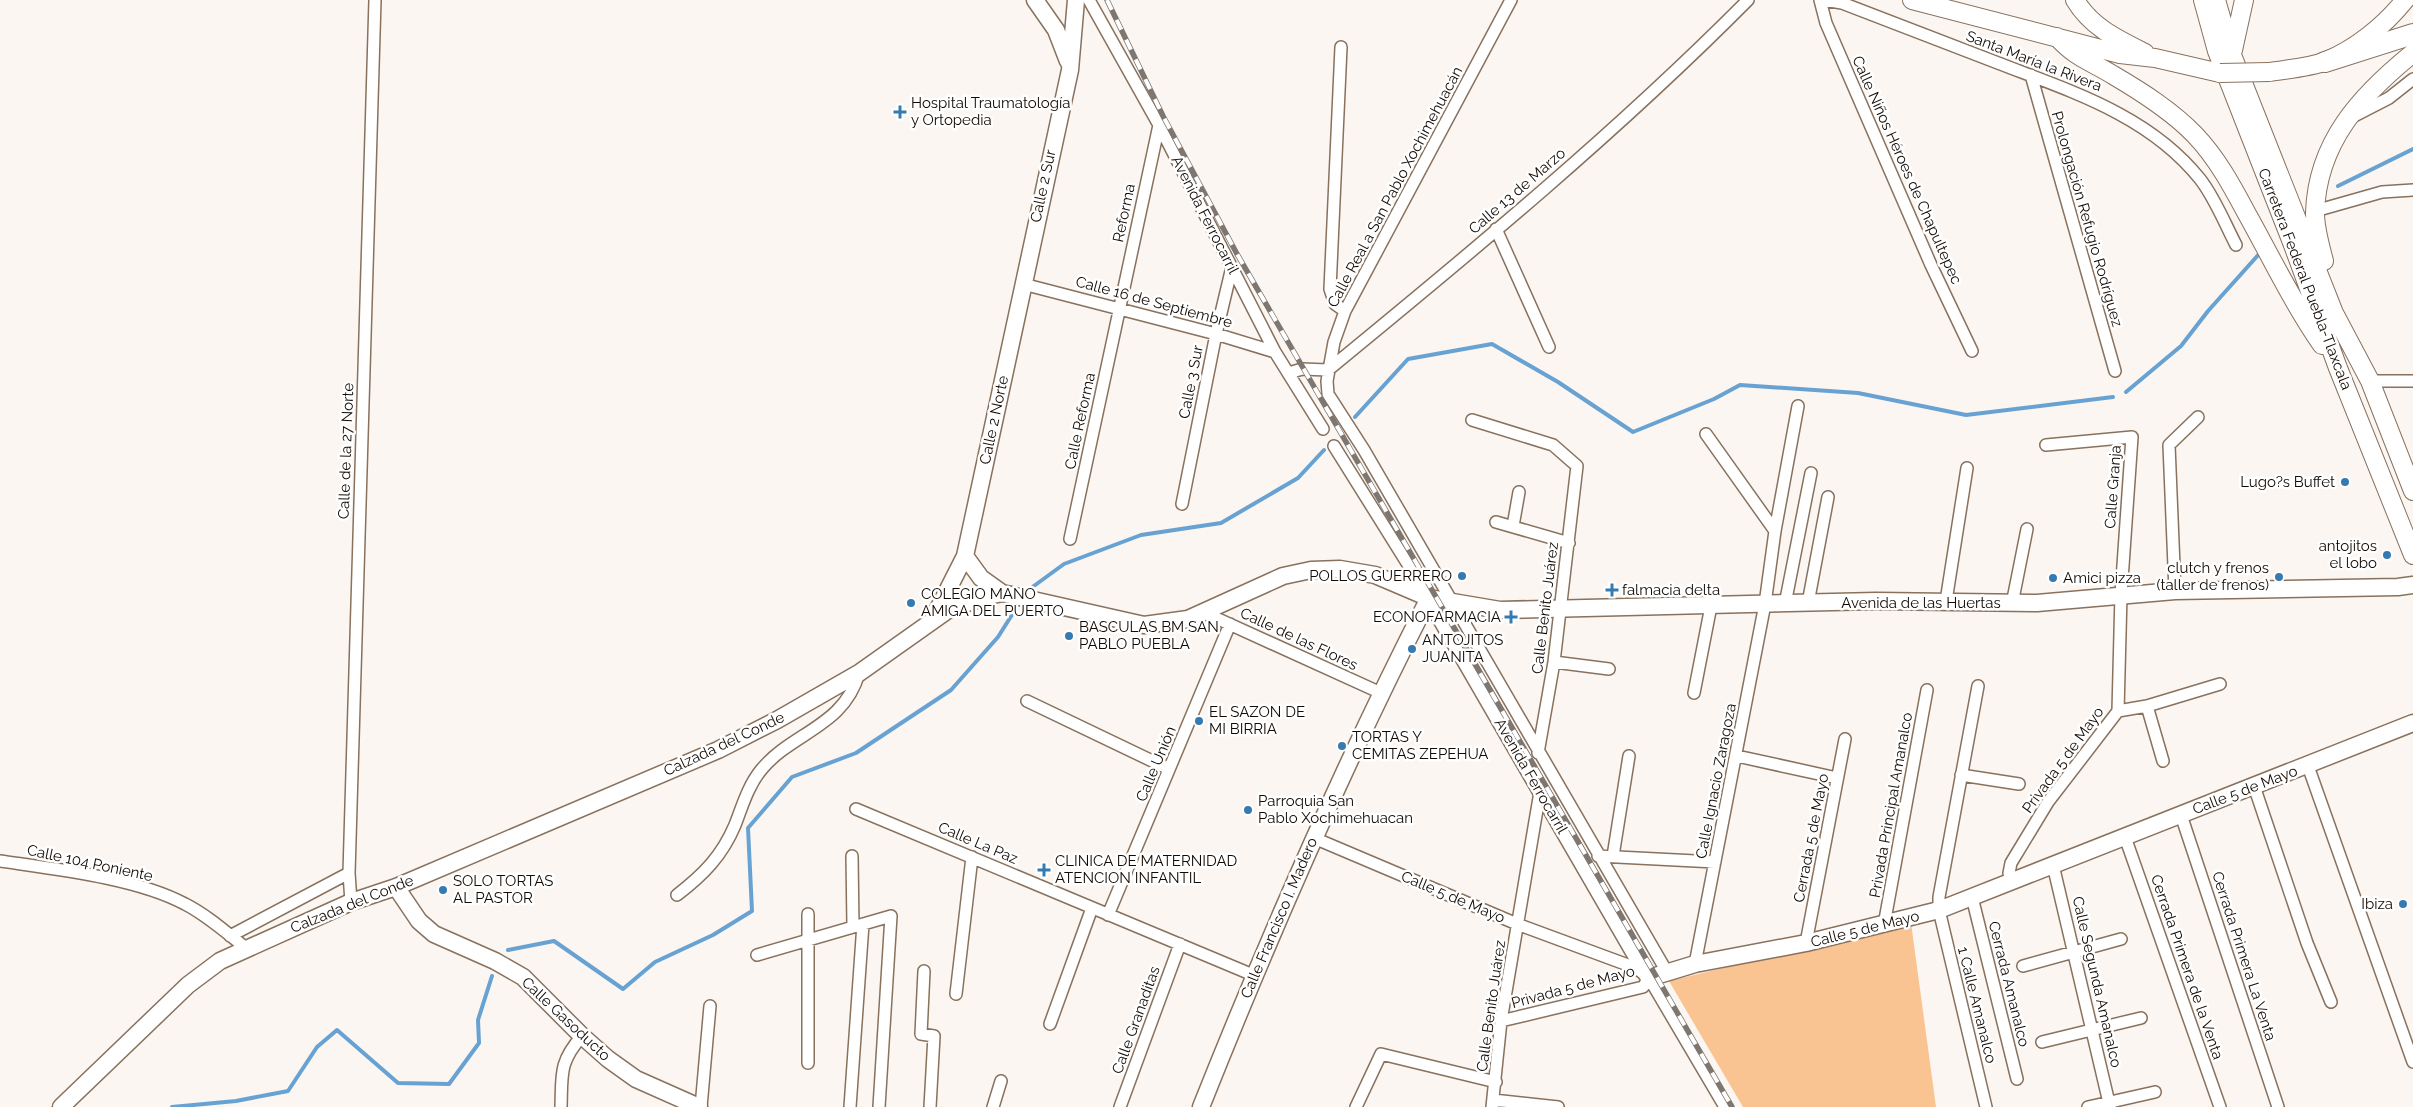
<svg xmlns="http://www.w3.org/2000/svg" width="2413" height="1107" viewBox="0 0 2413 1107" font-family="Raleway,sans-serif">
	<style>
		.green { fill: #f9c392 }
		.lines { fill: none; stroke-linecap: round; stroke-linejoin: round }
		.stream { stroke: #67a2d3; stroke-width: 4 }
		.street-casing { stroke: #88715d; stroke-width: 14 }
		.secondary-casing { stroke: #88715d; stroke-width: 19 }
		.primary-casing { stroke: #88715d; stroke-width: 20 }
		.highway-casing { stroke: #88715d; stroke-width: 22 }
		.street { stroke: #fff; stroke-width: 11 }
		.secondary { stroke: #fff; stroke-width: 16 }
		.primary { stroke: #fff; stroke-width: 18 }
		.highway { stroke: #fff; stroke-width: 20 }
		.rail-casing { stroke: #7e7771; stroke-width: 5.5 }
		.rail { stroke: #fff; stroke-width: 4; stroke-dasharray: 11; stroke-linecap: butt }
		.primary-bridge-casing { stroke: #88715d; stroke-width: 20; stroke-linecap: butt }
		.primary-bridge { stroke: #fff; stroke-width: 18 }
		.poi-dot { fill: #357ab0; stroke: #fff; stroke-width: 2 }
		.labels { text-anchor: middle; stroke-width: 5; stroke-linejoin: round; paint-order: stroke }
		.street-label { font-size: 15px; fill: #130a04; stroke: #fff }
		.poi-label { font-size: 15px; fill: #130a04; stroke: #fff; text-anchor: start }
	</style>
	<rect width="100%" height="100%" fill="#fbf6f1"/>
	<path class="green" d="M 1911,923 L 1936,1107 L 1743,1107 L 1669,981 Z"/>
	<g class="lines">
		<path class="stream" d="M 2338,186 L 2413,149
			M 2126,392 L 2181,346 L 2208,311 L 2260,253
			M 1355,417 L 1408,359 L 1492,344 L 1558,382 L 1633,432 L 1714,399 L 1740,385 L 1858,393 L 1966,415 L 2113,397
			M 1027,591 L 1064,564 L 1141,535 L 1221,523 L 1298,478 L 1324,450
			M 508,950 L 554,941 L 623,989 L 655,962 L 713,935 L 752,911 L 748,828 L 792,777 L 856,753 L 951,690 L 998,637 L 1015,610
			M 172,1107 L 236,1101 L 288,1091 L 317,1047 L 337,1030 L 398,1083 L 449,1084 L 479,1043 L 478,1020 L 492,976"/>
		<defs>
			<path id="street" d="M 1089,0 L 1159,125 L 1275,352 L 1323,429
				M 1511,0 L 1345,311 L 1334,342 L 1327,381 L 1328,394 L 1364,450 L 1667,972
				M 1820,0 L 1826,23 L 1931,265 L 1972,351
				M 1824,0 L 1842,3 C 1894,23 1946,43 1998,63 C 2070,91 2149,115 2200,179 C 2215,198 2225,224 2236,245
				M 1341,47 L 1330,289 L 1335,304 L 1345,311
				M 2031,75 L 2115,371
				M 2354,116 L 2389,98 L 2413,79
				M 2315,211 L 2382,192 L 2413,190
				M 1496,229 L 1549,347
				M 1023,284 L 1216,334 L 1275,352
				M 1289,373 L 1302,369 L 1328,370 C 1472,252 1617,132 1748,0
				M 2370,381 L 2413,381
				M 1472,420 L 1553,445 L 1577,466 L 1554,662 L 1538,753
				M 1706,434 L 1775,531
				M 2046,445 L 2132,437 L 2121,594 L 2118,711
				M 1334,446 L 1429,598
				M 1182,504 L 1216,334 L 1232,267
				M 1496,522 L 1569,543
				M 1513,526 L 1519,492
				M 1070,539 L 1159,125
				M 2175,591 L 2169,445 L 2198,417
				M 1946,601 L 1967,468
				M 1808,603 L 1828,497
				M 1785,604 L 1811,473
				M 2012,604 L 2027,529
				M 1205,613 L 1381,693
				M 1554,662 L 1609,669
				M 1978,686 L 1939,897 L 1939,910 L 1986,1107
				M 1694,693 L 1711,606
				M 1027,701 L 1169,769
				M 2147,706 L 2163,761
				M 2118,711 L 2147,706 L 2220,684
				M 1737,756 L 1837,778
				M 2308,766 L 2413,1062
				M 1961,775 L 2019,784
				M 2254,786 L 2307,943 L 2331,1002
				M 856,809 L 1253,975
				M 2181,815 L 2278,1107
				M 2125,837 L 2220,1107
				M 1314,838 L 1517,924 L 1636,968 L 1649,978 L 1725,1107
				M 852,856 L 853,927
				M 1598,856 L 1715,862
				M 1613,856 L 1629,756
				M 0,861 C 55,869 137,878 185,904 C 207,915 228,934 247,949
				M 2053,865 L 2110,1107
				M 2011,882 L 2009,873 L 2011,863 L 2048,802 L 2118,711
				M 677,895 C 703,875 722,856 735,825 C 742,807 748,786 761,770 C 792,732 844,727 859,673
				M 1972,897 L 2017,1079
				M 351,902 L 349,873 L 375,0
				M 808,914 L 808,1063
				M 1108,915 L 1230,624
				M 1884,925 L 1927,690
				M 230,936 L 349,873
				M 1806,943 L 1845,739
				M 757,955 L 891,916 L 879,1107
				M 1695,964 L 1765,604 L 1775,531 L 1798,406
				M 2023,966 L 2121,939
				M 924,971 L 921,1034 L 934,1036 L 930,1107
				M 956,994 L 972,857
				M 1501,1021 L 1643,987 L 1649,978
				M 1050,1024 L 1092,908
				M 2042,1042 L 2141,1018
				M 1493,1100 L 1558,1107
				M 561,1107 C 562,1074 559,1062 582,1036
				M 701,1107 L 710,1006
				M 850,1107 L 863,924
				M 993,1107 L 1001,1081
				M 1120,1107 L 1180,944
				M 1356,1107 L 1381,1054 L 1496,1082
				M 1492,1107 L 1501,1021 L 1540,792
				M 2088,1107 L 2155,1092"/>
			<path id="secondary" d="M 1035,0 L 1056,30 L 1068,61
				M 965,556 L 981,578 L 1002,593
				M 1429,598 L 1649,978 L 1695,964 L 1806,943 L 1939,910 L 2413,723
				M 934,617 L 965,556 L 1070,70 L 1076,0
				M 396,887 L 419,921 L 434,934 L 495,961 L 523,977 L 582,1036 L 608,1059 L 636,1079 L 699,1107
				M 61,1107 L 188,985 L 220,961 L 351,902 L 396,887 L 718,750 L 777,720 L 859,673 L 948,610 L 984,597 L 1002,593 L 1144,625 L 1188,619 L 1283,576 L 1311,570 L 1340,569 L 1375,575 L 1429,598 L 1500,610 L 1876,601 L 2037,603 L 2175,591 L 2398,587 L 2413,585
				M 1201,1107 C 1270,934 1344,764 1429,598"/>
			<path id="primary" d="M 1912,0 L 2120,54 L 2155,58 L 2220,73
				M 2075,0 C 2091,27 2117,39 2145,53
				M 2203,0 L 2217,51 L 2293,245 L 2338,368 L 2413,555
				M 2216,0 L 2232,55 L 2334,313 L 2370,381 L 2413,491
				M 2057,37 C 2077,59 2089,60 2113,75 C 2142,92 2172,111 2195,135 C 2217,158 2232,186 2247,214 C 2271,257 2294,305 2322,345
				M 2233,50 L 2244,0
				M 2269,72 C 2287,69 2309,68 2326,61 C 2356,49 2385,25 2405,0
				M 2324,261 C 2320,245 2315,229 2315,213 C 2317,142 2361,95 2413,53"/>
			<path id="highway" d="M 2325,62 L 2413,34"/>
		</defs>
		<use href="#street" class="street-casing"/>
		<use href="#secondary" class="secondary-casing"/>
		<use href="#primary" class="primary-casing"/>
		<use href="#highway" class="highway-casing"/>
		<use href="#street" class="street"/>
		<use href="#secondary" class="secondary"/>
		<use href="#primary" class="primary"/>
		<use href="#highway" class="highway"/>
		<defs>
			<path id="rail" d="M 1107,0 L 1163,116 L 1237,254 L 1732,1107"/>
		</defs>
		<use href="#rail" class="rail-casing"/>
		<use href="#rail" class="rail"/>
		<defs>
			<path id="primary-bridge" d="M 2220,73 L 2269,72"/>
		</defs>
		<use href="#primary-bridge" class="primary-bridge-casing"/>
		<use href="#primary-bridge" class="primary-bridge"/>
	</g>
	<g class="poi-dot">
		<path d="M897.5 104.5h5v5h5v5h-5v5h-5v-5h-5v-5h5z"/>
		<circle cx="2345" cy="482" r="5"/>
		<circle cx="2387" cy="555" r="5"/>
		<circle cx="1462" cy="576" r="5"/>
		<circle cx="2279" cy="577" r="5"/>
		<circle cx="2053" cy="578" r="5"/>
		<path d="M1609.5 582.5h5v5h5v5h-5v5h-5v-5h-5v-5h5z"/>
		<circle cx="911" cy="603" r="5"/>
		<path d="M1508.5 609.5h5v5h5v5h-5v5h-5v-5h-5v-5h5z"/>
		<circle cx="1069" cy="636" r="5"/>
		<circle cx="1412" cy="649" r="5"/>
		<circle cx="1199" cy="721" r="5"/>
		<circle cx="1342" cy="746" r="5"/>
		<circle cx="1248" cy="810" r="5"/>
		<path d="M1041.5 862.5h5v5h5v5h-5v5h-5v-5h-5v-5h5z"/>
		<circle cx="443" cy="890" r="5"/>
		<circle cx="2403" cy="904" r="5"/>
	</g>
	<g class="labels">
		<g class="street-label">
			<text transform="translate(2034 61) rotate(21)" y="5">Santa María la Rivera</text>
			<text transform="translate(1907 170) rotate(66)" y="5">Calle Niños Héroes de Chapultepec</text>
			<text transform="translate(1043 186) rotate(-78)" y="5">Calle 2 Sur</text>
			<text transform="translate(1395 187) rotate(-62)" y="5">Calle Real a San Pablo Xochimehuacán</text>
			<text transform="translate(1517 191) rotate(-41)" y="5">Calle 13 de Marzo</text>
			<text transform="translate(1124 213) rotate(-78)" y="5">Reforma</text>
			<text transform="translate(1205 215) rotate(63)" y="5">Avenida Ferrocarril</text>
			<text transform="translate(2087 219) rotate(74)" y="5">Prolongación Refugio Rodríguez</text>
			<text transform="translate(2305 279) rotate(69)" y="5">Carretera Federal Puebla-Tlaxcala</text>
			<text transform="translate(1154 302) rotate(15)" y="5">Calle 16 de Septiembre</text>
			<text transform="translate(1191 382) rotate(-79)" y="5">Calle 3 Sur</text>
			<text transform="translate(994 420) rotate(-78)" y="5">Calle 2 Norte</text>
			<text transform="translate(1080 421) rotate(-78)" y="5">Calle Reforma</text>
			<text transform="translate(346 451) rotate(-88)" y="5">Calle de la 27 Norte</text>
			<text transform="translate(2113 487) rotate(-86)" y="5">Calle Granja</text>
			<text x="1921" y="608">Avenida de las Huertas</text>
			<text transform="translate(1545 608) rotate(-83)" y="5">Calle Benito Juárez</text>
			<text transform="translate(1299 639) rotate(25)" y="5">Calle de las Flores</text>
			<text transform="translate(724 744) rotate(-25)" y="5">Calzada del Conde</text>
			<text transform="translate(2063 760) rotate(-54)" y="5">Privada 5 de Mayo</text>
			<text transform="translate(1156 764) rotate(-67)" y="5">Calle Unión</text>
			<text transform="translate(1531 776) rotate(60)" y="5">Avenida Ferrocarril</text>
			<text transform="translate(1716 781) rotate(-79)" y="5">Calle Ignacio Zaragoza</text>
			<text transform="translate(2245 790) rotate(-21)" y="5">Calle 5 de Mayo</text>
			<text transform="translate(1891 805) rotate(-80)" y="5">Privada Principal Amanalco</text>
			<text transform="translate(1811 838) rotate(-79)" y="5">Cerrada 5 de Mayo</text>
			<text transform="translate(978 843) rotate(23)" y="5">Calle La Paz</text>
			<text transform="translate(90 863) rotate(12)" y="5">Calle 104 Poniente</text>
			<text transform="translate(1453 897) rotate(23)" y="5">Calle 5 de Mayo</text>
			<text transform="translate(352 904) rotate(-22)" y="5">Calzada del Conde</text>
			<text transform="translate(1279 918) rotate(-67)" y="5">Calle Francisco I. Madero</text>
			<text transform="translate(1865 929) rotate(-14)" y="5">Calle 5 de Mayo</text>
			<text transform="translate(2244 956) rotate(72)" y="5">Cerrada Primera La Venta</text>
			<text transform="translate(2187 967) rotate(71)" y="5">Cerrada Primera de la Venta</text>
			<text transform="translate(2097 982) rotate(77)" y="5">Calle Segunda Amanalco</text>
			<text transform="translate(2009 984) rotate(76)" y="5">Cerrada Amanalco</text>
			<text transform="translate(1573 987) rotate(-15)" y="5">Privada 5 de Mayo</text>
			<text transform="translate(1977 1005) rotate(76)" y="5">1 Calle Amanalco</text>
			<text transform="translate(1491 1006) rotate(-82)" y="5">Calle Benito Juárez</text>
			<text transform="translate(566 1019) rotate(43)" y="5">Calle Gasoducto</text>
			<text transform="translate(1136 1020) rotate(-70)" y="5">Calle Granaditas</text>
		</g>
		<g class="poi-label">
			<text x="911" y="108">Hospital Traumatología<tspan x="911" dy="17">y Ortopedia</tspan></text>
			<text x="2335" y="487" text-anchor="end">Lugo?s Buffet</text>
			<text x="2377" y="551" text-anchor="end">antojitos<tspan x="2377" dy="17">el lobo</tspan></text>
			<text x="2269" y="573" text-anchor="end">clutch y frenos<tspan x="2269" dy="17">(taller de frenos)</tspan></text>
			<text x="1452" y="581" text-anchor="end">POLLOS GUERRERO</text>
			<text x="2063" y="583">Amici pizza</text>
			<text x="1622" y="595">falmacia delta</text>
			<text x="921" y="599">COLEGIO MANO<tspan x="921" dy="17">AMIGA DEL PUERTO</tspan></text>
			<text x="1501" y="622" text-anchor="end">ECONOFARMACIA</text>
			<text x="1079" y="632">BASCULAS BM SAN<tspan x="1079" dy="17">PABLO PUEBLA</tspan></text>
			<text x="1422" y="645">ANTOJITOS<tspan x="1422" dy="17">JUANITA</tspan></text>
			<text x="1209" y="717">EL SAZON DE<tspan x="1209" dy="17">MI BIRRIA</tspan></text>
			<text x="1352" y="742">TORTAS Y<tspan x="1352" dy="17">CEMITAS ZEPEHUA</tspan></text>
			<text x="1258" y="806">Parroquia San<tspan x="1258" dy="17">Pablo Xochimehuacan</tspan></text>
			<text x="1055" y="866">CLINICA DE MATERNIDAD<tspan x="1055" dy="17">ATENCION INFANTIL</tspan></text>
			<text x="453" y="886">SOLO TORTAS<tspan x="453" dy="17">AL PASTOR</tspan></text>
			<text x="2393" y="909" text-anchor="end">Ibiza</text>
		</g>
	</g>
</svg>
